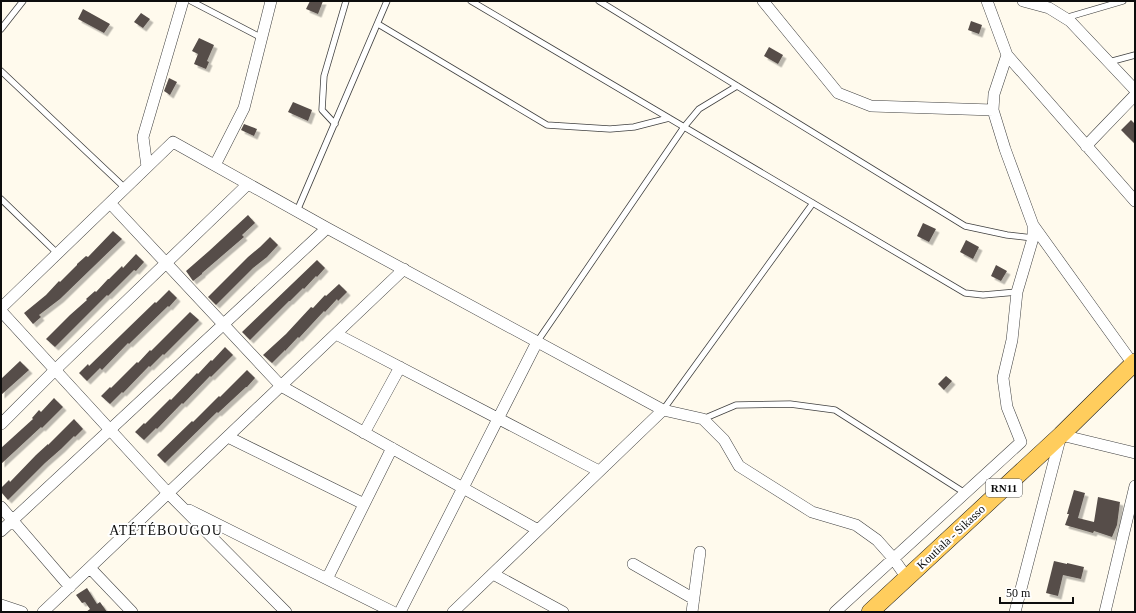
<svg xmlns="http://www.w3.org/2000/svg" width="1136" height="613" viewBox="0 0 1136 613" font-family="Georgia,serif">
	<style>
		.building { fill: #564d49; filter: url(#shadow) }
		.lines { fill: none; stroke-linecap: round; stroke-linejoin: round }
		.lane-casing { stroke: #404040; stroke-width: 7 }
		.street-casing { stroke: #404040; stroke-width: 12 }
		.primary-casing { stroke: #1e1e1e; stroke-width: 18 }
		.lane { stroke: #fff; stroke-width: 5.5 }
		.street { stroke: #fff; stroke-width: 11 }
		.primary { stroke: #ffcd5d; stroke-width: 17 }
		.labels { text-anchor: middle; stroke-width: 4; stroke-linejoin: round; paint-order: stroke }
		.shield { fill: #fff; stroke: #565656; stroke-width: 1 }
		.shield-label { font-size: 11px; font-weight: bold; fill: #0d0d0d }
		.street-label { font-size: 12px; fill: #0d0d0d; stroke: #fff }
		.quarter-label { font-size: 14px; letter-spacing: 1px; fill: #0d0d0d; stroke: #fff }
	</style>
	<defs>
		<filter id="shadow"><feDropShadow dx="3.5" dy="3.5" stdDeviation="0" flood-color="#0004"/></filter>
	</defs>
	<rect width="100%" height="100%" fill="#fffaed"/>
	<path class="building" d="M 310,1 L 323,1 L 318,14 L 306,9 Z
		M 83,9 L 110,24 L 104,33 L 78,19 Z
		M 141,13 L 150,19 L 143,28 L 134,22 Z
		M 971,21 L 982,25 L 979,34 L 968,30 Z
		M 199,38 L 214,45 L 207,61 L 209,62 L 206,69 L 194,64 L 198,54 L 192,51 Z
		M 769,47 L 783,55 L 778,64 L 764,56 Z
		M 169,78 L 177,82 L 170,95 L 164,91 Z
		M 293,102 L 312,110 L 308,121 L 288,112 Z
		M 1131,120 L 1135,124 L 1135,144 L 1121,130 Z
		M 244,124 L 257,129 L 254,136 L 241,130 Z
		M 248,215 L 255,223 L 242,235 L 244,237 L 202,273 L 202,274 L 193,281 L 186,271 L 209,251 Z
		M 923,223 L 936,229 L 929,242 L 917,236 Z
		M 113,231 L 122,239 L 60,299 L 39,315 L 41,317 L 33,324 L 24,313 L 46,295 L 59,281 L 60,282 L 77,265 L 77,264 L 86,256 L 88,257 Z
		M 270,237 L 278,245 L 267,257 L 253,268 L 216,305 L 208,297 L 248,257 L 260,247 Z
		M 966,240 L 979,247 L 973,259 L 960,252 Z
		M 136,254 L 144,262 L 136,271 L 134,270 L 108,296 L 107,295 L 55,347 L 46,339 L 70,315 L 87,300 L 86,299 L 95,291 L 96,292 L 108,279 L 109,279 L 122,266 L 123,268 Z
		M 317,260 L 325,268 L 317,277 L 316,276 L 304,289 L 303,288 L 290,301 L 289,301 L 250,340 L 242,332 Z
		M 996,265 L 1007,271 L 1001,281 L 991,276 Z
		M 339,284 L 347,292 L 338,301 L 337,299 L 325,312 L 324,311 L 299,338 L 298,337 L 285,351 L 285,350 L 272,363 L 263,355 L 286,334 L 311,307 L 313,308 L 325,295 L 326,296 Z
		M 169,290 L 177,298 L 169,307 L 168,306 L 129,344 L 128,343 L 102,370 L 100,368 L 87,381 L 79,373 L 88,364 L 89,366 L 155,302 L 156,303 Z
		M 190,312 L 199,320 L 164,355 L 163,354 L 150,367 L 149,366 L 123,393 L 122,392 L 110,404 L 101,396 L 110,387 L 111,388 L 137,362 L 138,363 L 150,350 L 151,351 Z
		M 225,347 L 233,355 L 211,377 L 210,376 L 183,404 L 182,403 L 157,429 L 156,428 L 144,440 L 135,432 L 144,423 L 145,424 L 170,399 L 171,400 L 197,373 L 198,374 L 211,360 L 212,361 Z
		M 20,361 L 29,370 L 1,395 L 1,379 Z
		M 247,370 L 255,378 L 247,387 L 246,387 L 218,413 L 217,412 L 165,463 L 157,455 L 192,421 L 193,422 L 219,396 L 220,397 Z
		M 946,376 L 952,381 L 944,390 L 938,384 Z
		M 54,398 L 63,407 L 42,428 L 41,427 L 1,464 L 1,448 L 33,419 L 32,418 L 39,410 L 41,412 Z
		M 74,419 L 83,429 L 75,437 L 74,436 L 61,449 L 45,463 L 8,500 L 1,492 L 1,488 L 9,480 L 10,482 L 36,455 L 48,444 L 48,445 Z
		M 1074,490 L 1085,493 L 1078,518 L 1094,522 L 1098,497 L 1120,502 L 1117,525 L 1112,537 L 1094,531 L 1093,533 L 1065,525 L 1069,514 L 1067,514 Z
		M 1054,561 L 1067,564 L 1067,563 L 1084,567 L 1081,579 L 1063,575 L 1058,596 L 1046,593 Z
		M 87,588 L 97,604 L 100,602 L 107,612 L 86,612 L 90,609 L 85,602 L 82,603 L 76,595 Z"/>
	<g class="lines">
		<defs>
			<path id="lane" d="M 191,1 L 262,38
				M 471,1 L 965,293 L 983,295 L 1017,292
				M 599,1 L 965,226 L 1007,235 L 1033,238
				M 1065,18 L 1123,1
				M 378,24 L 547,125 L 610,129 L 634,127 L 669,118
				M 1,29 L 23,1
				M 1109,62 L 1135,55
				M 1,71 L 125,188
				M 335,124 L 322,110 L 324,76 L 346,1
				M 1,199 L 57,253
				M 297,211 L 387,1
				M 537,342 L 684,127 L 699,109 L 737,86
				M 663,410 L 813,203
				M 703,419 L 736,405 L 790,404 L 835,410 L 965,493"/>
			<path id="street" d="M 763,1 L 838,93 L 871,106 L 993,110
				M 987,1 L 1007,55 L 1135,201
				M 1023,1 L 1049,8 L 1070,21 L 1135,90
				M 1007,55 L 994,94 L 993,110 L 1005,149 L 1033,225 L 1133,364
				M 1086,146 L 1135,95
				M 215,165 L 244,108 L 271,1
				M 147,167 L 143,137 L 183,1
				M 110,203 L 281,386 L 538,530
				M 1,308 L 173,142 L 327,228 L 663,410 L 703,419 L 724,440 L 739,466 L 812,512 L 856,525 L 877,540 L 893,558 L 907,578
				M 1,311 L 168,493 L 286,612
				M 336,334 L 599,471
				M 1,424 L 55,370 L 248,184
				M 364,433 L 400,367
				M 228,437 L 364,504
				M 1,507 L 70,587
				M 189,510 L 393,612
				M 1,531 L 327,228
				M 633,564 L 694,599
				M 90,568 L 132,612
				M 493,574 L 563,612
				M 327,579 L 392,448
				M 1,605 L 22,612
				M 43,612 L 404,269
				M 400,612 L 537,342
				M 453,612 L 663,410
				M 692,612 L 700,552
				M 835,612 L 1021,442 L 1007,407 L 1003,378 L 1012,340 L 1017,292 L 1033,238 L 1033,225
				M 1015,612 L 1061,435 L 1135,453
				M 1105,612 L 1135,486"/>
			<path id="primary" d="M 870,612 L 1061,435 L 1135,362"/>
		</defs>
		<use href="#lane" class="lane-casing"/>
		<use href="#street" class="street-casing"/>
		<use href="#primary" class="primary-casing"/>
		<use href="#lane" class="lane"/>
		<use href="#street" class="street"/>
		<use href="#primary" class="primary"/>
	</g>
	<g class="labels">
		<rect class="shield" x="986" y="479" width="36" height="18" rx="3"/>
		<g class="shield-label">
			<text x="1004" y="492">RN11</text>
		</g>
		<g class="street-label">
			<text transform="translate(951 537) rotate(-43)" y="4">Koutiala - Sikasso</text>
		</g>
		<g class="quarter-label">
			<text x="166" y="535">ATÉTÉBOUGOU</text>
		</g>
	</g>
	<rect width="1136" height="613" fill="none" stroke="#0d0d0d" stroke-width="4"/>
	<path d="M1000 597v6h73v-6" fill="none" stroke="#0d0d0d" stroke-width="2"/>
	<text x="1006" y="597" font-size="12" fill="#0d0d0d" stroke="#ffffff" stroke-width="3" paint-order="stroke">50 m</text>
</svg>
